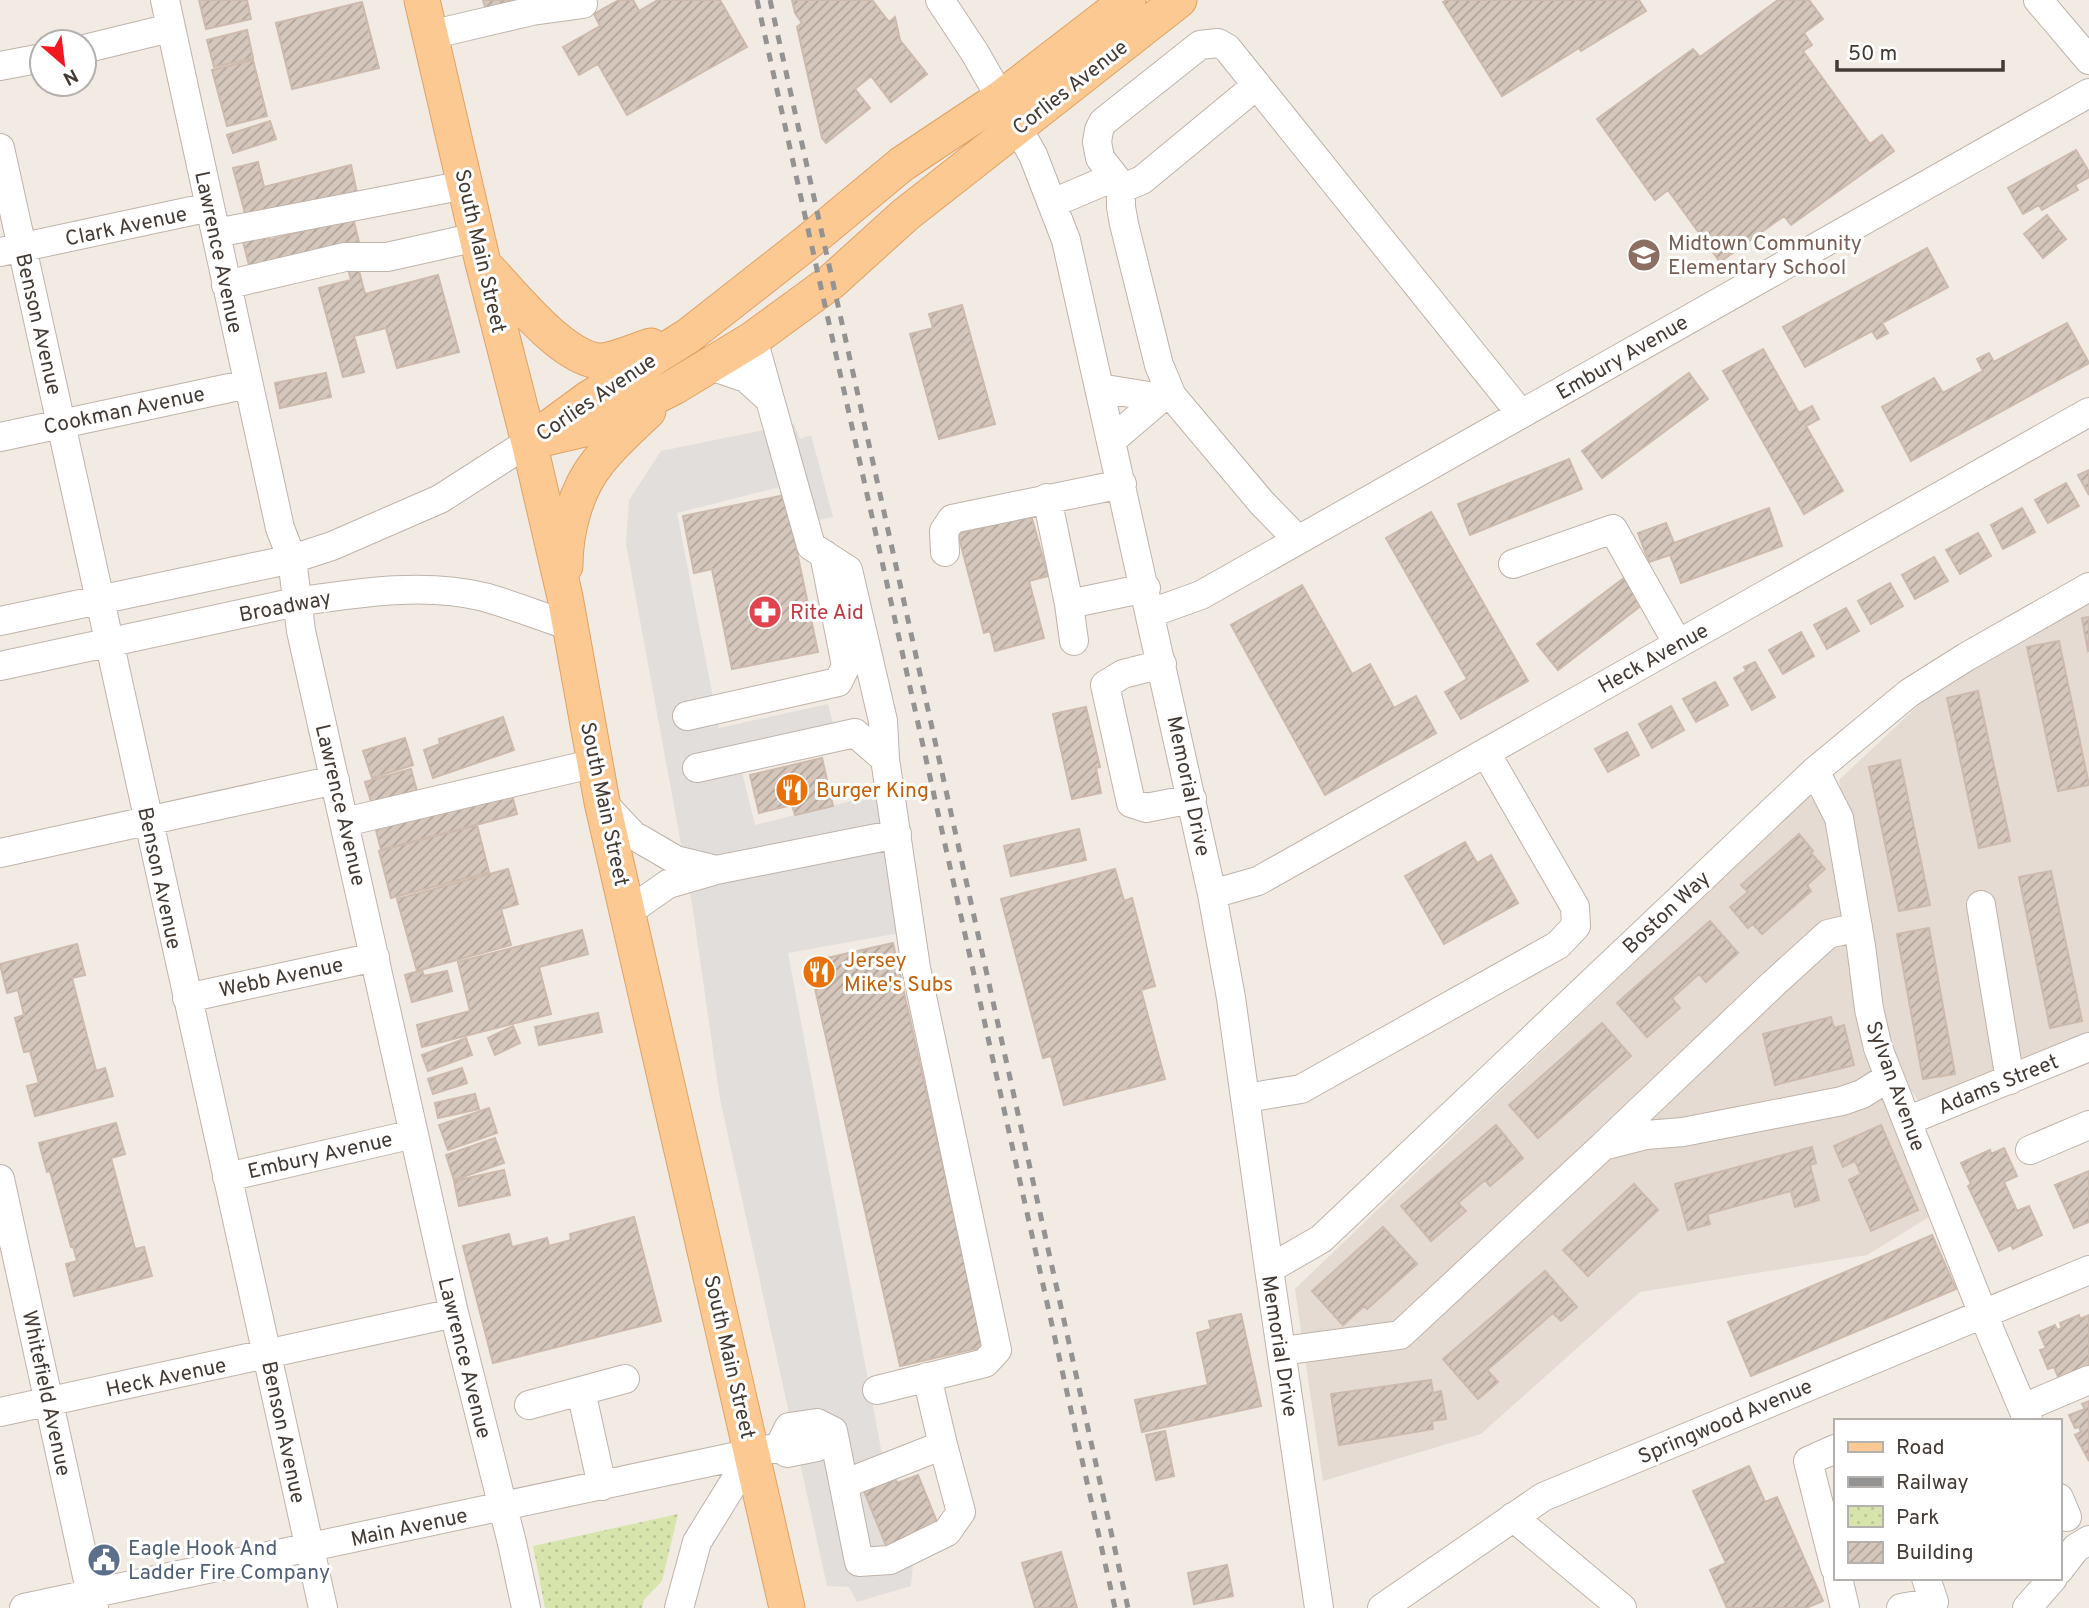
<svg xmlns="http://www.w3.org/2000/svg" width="2089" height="1608" viewBox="0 0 2089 1608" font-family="Overpass,sans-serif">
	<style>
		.residential { fill: #e5dbd2 }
		.park { fill: url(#park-dots) }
		.parking { fill: #e2dedc }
		.building { fill: url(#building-hatch); stroke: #cdbaad; stroke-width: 2 }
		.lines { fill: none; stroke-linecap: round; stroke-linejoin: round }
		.minor-casing { stroke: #bfb3aa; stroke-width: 30 }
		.major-casing { stroke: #e0a263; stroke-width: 37 }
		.minor { stroke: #fff; stroke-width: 28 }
		.major { stroke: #fcc992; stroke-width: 35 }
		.rail { stroke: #939393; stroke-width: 5; stroke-dasharray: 9 9; stroke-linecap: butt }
		.labels { text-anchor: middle; stroke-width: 6; stroke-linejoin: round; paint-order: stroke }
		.street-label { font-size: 21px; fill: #433a34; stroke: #fff }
		.education-label { font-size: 21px; fill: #785e54; stroke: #fff; text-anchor: start }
		.health-label { font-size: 21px; fill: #be3a42; stroke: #fff; text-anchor: start }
		.food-label { font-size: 21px; fill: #c56008; stroke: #fff; text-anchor: start }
		.service-label { font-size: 21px; fill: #4e5e75; stroke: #fff; text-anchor: start }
	</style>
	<defs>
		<pattern id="park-dots" width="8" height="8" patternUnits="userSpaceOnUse" patternTransform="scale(1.75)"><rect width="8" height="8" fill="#d7e5ad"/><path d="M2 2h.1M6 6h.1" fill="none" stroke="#bac595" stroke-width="1.8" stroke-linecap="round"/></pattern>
		<pattern id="building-hatch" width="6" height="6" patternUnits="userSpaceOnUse" patternTransform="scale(1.75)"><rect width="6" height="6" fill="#d6c7bc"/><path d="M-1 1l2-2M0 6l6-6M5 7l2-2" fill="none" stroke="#afa39a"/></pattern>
	</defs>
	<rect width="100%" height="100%" fill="#f1ebe4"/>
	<path class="residential" d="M 2089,602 L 2089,1040 L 1924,1109 L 1888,1058 L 1839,780 L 1954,672 Z
		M 1809,795 L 1823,813 L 1862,1037 L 1881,1095 L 1934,1214 L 1867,1255 L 1640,1292 L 1481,1434 L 1323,1481 L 1295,1289 Z"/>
	<path class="park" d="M 678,1514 L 662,1581 L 644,1600 L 642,1608 L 545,1608 L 533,1546 Z"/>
	<path class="parking" d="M 794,424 L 800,439 L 811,435 L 833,517 L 798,524 L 788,485 L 677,513 L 719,728 L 828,704 L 839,746 L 741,768 L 755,825 L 875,795 L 900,933 L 788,953 L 899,1545 L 913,1564 L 911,1586 L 857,1602 L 849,1587 L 827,1586 L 720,1099 L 692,904 L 626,544 L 629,500 L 661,451 Z"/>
	<path class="building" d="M 199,0 L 247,0 L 251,19 L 206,29 Z
		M 483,0 L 555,0 L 488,17 Z
		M 619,0 L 633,0 L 639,11 L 658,0 L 720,0 L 747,47 L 627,115 L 598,64 L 579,75 L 563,47 L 600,26 L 594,14 Z
		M 792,0 L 872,0 L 889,22 L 895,17 L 900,40 L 927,74 L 891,102 L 871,76 L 855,89 L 870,108 L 826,143 L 822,138 L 797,27 L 802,23 L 795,13 Z
		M 1447,0 L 1639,0 L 1646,11 L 1581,51 L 1579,48 L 1502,96 L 1443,2 Z
		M 1778,0 L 1809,0 L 1823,19 L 1804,33 L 1812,45 L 1803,51 L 1870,144 L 1882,135 L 1894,151 L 1791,225 L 1784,216 L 1720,262 L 1668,190 L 1655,200 L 1597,119 L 1693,49 L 1700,57 Z
		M 362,2 L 379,68 L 292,89 L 276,23 Z
		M 247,30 L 253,58 L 214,67 L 207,40 Z
		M 253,60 L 267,116 L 227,126 L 212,70 Z
		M 270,121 L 276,139 L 233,153 L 227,135 Z
		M 2076,150 L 2089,172 L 2089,177 L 2075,185 L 2078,190 L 2042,210 L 2039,205 L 2023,214 L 2008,188 Z
		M 258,162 L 264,187 L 351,165 L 357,193 L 247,221 L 233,168 Z
		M 2047,215 L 2066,239 L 2043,258 L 2024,234 Z
		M 353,218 L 359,242 L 250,269 L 242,238 L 267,232 L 269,240 Z
		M 1927,248 L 1948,287 L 1882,323 L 1888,333 L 1877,339 L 1872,331 L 1805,367 L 1783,327 Z
		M 357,263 L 365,294 L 438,275 L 459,352 L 397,368 L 386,328 L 354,336 L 364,372 L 343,377 L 319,288 L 351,280 L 347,265 Z
		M 962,305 L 995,424 L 939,439 L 910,334 L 933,328 L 929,314 Z
		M 2067,323 L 2089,363 L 1911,461 L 1882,407 L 1934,378 L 1943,393 L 1983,371 L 1977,359 L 1989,353 L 1994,362 Z
		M 1763,349 L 1799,413 L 1812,406 L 1819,419 L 1806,426 L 1843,491 L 1804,514 L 1723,371 Z
		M 326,373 L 331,397 L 280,408 L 275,383 Z
		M 1689,373 L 1708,399 L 1602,478 L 1582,451 Z
		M 1569,459 L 1582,489 L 1470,535 L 1458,504 Z
		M 2089,470 L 2089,495 L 2078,475 Z
		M 2066,483 L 2079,506 L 2048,523 L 2035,500 Z
		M 785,495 L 818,652 L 732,669 L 712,569 L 694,573 L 683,516 Z
		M 1769,508 L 1782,546 L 1681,583 L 1670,555 L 1649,562 L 1638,533 L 1666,523 L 1674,543 Z
		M 2022,508 L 2035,532 L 2003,549 L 1991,525 Z
		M 1431,512 L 1528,681 L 1461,719 L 1445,692 L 1467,679 L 1386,538 Z
		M 1031,515 L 1048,576 L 1029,581 L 1044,638 L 995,651 L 990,631 L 984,633 L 958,534 Z
		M 1978,533 L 1991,556 L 1960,574 L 1946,550 Z
		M 1934,557 L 1948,581 L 1915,599 L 1902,575 Z
		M 1624,578 L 1643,604 L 1558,670 L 1537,644 Z
		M 1890,583 L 1903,606 L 1871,624 L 1858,601 Z
		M 1302,585 L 1352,674 L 1370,664 L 1394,708 L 1416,696 L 1436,733 L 1325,795 L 1231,625 Z
		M 1846,608 L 1859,631 L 1827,649 L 1814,625 Z
		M 2089,617 L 2089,650 L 2088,651 L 2082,618 Z
		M 1801,632 L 1814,656 L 1783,674 L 1769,650 Z
		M 2059,641 L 2089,785 L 2058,791 L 2027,647 Z
		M 1755,662 L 1775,697 L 1752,710 L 1734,678 L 1746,671 L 1744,667 Z
		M 1715,682 L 1728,705 L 1696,722 L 1683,699 Z
		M 1978,691 L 2010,841 L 1979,848 L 1947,698 Z
		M 1671,706 L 1684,730 L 1652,748 L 1639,724 Z
		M 1086,707 L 1100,767 L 1096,768 L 1101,793 L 1072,799 L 1053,714 Z
		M 503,717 L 514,750 L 433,778 L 424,750 L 440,744 L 439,739 Z
		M 1627,732 L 1639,755 L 1608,772 L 1595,749 Z
		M 405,738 L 413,765 L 372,778 L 363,751 Z
		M 822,758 L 833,806 L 795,815 L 792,805 L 759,813 L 750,775 Z
		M 1900,760 L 1930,905 L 1899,911 L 1869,767 Z
		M 411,769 L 418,795 L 373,808 L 365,782 Z
		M 511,791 L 517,814 L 381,850 L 375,826 Z
		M 477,825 L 489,872 L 391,898 L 379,851 Z
		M 1079,829 L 1086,860 L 1011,876 L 1004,846 Z
		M 1799,834 L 1813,851 L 1811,853 L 1825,869 L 1807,885 L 1811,891 L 1762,934 L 1753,924 L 1748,928 L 1730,907 L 1748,892 L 1741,885 Z
		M 1465,842 L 1477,863 L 1491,855 L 1518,903 L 1444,944 L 1405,876 Z
		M 508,869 L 518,904 L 501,909 L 511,945 L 417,971 L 397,899 Z
		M 1115,869 L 1124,901 L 1132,898 L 1155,986 L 1141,990 L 1165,1079 L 1064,1105 L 1051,1056 L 1043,1058 L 1001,899 Z
		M 2051,871 L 2082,1021 L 2050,1028 L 2019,877 Z
		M 1710,921 L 1738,953 L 1706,982 L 1699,974 L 1672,998 L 1680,1008 L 1647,1037 L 1617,1003 Z
		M 1929,928 L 1955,1074 L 1923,1079 L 1897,934 Z
		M 582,930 L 588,954 L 539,967 L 551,1014 L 422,1047 L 417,1025 L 470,1011 L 458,962 Z
		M 893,943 L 983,1347 L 900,1366 L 809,962 Z
		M 77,944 L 85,975 L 72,978 L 96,1071 L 105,1068 L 113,1096 L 35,1116 L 27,1086 L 39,1083 L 30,1051 L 24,1052 L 15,1018 L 24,1015 L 18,990 L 7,993 L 0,964 Z
		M 422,970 L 424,976 L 447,971 L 452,991 L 412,1002 L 405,975 Z
		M 598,1013 L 602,1032 L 539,1045 L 535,1027 Z
		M 1831,1017 L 1834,1028 L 1844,1025 L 1854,1065 L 1775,1085 L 1763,1034 Z
		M 1602,1023 L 1631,1056 L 1538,1138 L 1509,1105 Z
		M 513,1026 L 520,1043 L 495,1055 L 488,1038 Z
		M 466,1038 L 472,1055 L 428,1071 L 422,1055 Z
		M 462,1068 L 467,1083 L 433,1094 L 428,1079 Z
		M 475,1094 L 479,1109 L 438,1118 L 435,1103 Z
		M 489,1108 L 497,1133 L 448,1150 L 439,1125 Z
		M 116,1123 L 125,1154 L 111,1158 L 135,1249 L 144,1247 L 152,1276 L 74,1296 L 66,1264 L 77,1261 L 73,1246 L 71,1247 L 50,1171 L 47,1172 L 39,1143 Z
		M 1496,1125 L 1523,1158 L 1490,1186 L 1485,1180 L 1458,1203 L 1466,1211 L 1431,1241 L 1401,1206 Z
		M 1881,1125 L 1918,1210 L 1871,1231 L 1849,1180 L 1861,1174 L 1855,1161 L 1843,1167 L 1834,1146 Z
		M 495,1138 L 504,1163 L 454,1180 L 446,1155 Z
		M 1812,1147 L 1816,1163 L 1810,1165 L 1819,1200 L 1795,1207 L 1791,1191 L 1707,1214 L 1710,1224 L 1688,1230 L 1675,1184 Z
		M 2004,1148 L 2017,1176 L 2004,1182 L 2017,1211 L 2029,1206 L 2042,1235 L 2013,1249 L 2011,1245 L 1999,1251 L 1968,1186 L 1971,1184 L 1961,1163 L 1990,1150 L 1991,1154 Z
		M 504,1170 L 510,1195 L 459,1206 L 454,1181 Z
		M 2089,1171 L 2089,1222 L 2074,1228 L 2055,1185 Z
		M 1634,1184 L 1658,1210 L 1588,1276 L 1563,1250 Z
		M 634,1217 L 661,1321 L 493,1363 L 463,1246 L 509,1234 L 512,1247 L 547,1238 L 549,1246 L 571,1240 L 570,1234 Z
		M 1383,1227 L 1417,1264 L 1367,1309 L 1364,1306 L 1343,1325 L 1312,1291 Z
		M 1932,1235 L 1956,1289 L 1751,1376 L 1728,1322 Z
		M 1545,1271 L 1577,1307 L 1561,1321 L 1553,1313 L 1487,1370 L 1498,1382 L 1478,1399 L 1443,1359 Z
		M 1241,1314 L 1261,1406 L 1142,1432 L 1135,1400 L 1208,1385 L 1197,1333 L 1211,1329 L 1209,1321 Z
		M 2079,1315 L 2080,1319 L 2089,1315 L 2089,1366 L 2059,1379 L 2054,1367 L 2048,1369 L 2040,1350 L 2046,1348 L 2039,1332 L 2055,1325 L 2057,1330 L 2062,1328 L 2060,1323 Z
		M 1431,1380 L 1433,1393 L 1441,1391 L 1446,1419 L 1432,1421 L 1433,1429 L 1339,1445 L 1331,1394 Z
		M 2089,1401 L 2089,1461 L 2075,1435 L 2081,1432 L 2079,1427 L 2075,1428 L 2069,1415 L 2085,1409 L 2082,1404 Z
		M 1165,1431 L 1174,1476 L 1156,1480 L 1146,1435 Z
		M 885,1453 L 897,1483 L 918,1475 L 939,1527 L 887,1548 L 854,1466 Z
		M 1749,1466 L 1765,1502 L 1777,1497 L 1823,1601 L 1806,1608 L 1727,1608 L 1710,1570 L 1726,1563 L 1693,1491 Z
		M 1061,1552 L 1077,1608 L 1035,1608 L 1022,1563 Z
		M 1227,1565 L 1233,1596 L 1194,1604 L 1188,1573 Z"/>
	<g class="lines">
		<defs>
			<path id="minor" d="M 165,0 L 280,528 L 292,559 L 301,631 L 454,1313 L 512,1543 L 526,1608
				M 940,0 L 975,53 L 1033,155 L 1066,240 L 1212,894 L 1231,998 L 1269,1269 L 1319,1608
				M 2038,0 L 2089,60
				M 430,35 L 532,11 L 583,4
				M 84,49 L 170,28
				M 0,66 L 42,58
				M 0,148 L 323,1608
				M 1121,185 L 1125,187 L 1142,180 L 1257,85
				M 1053,203 L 1114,177
				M 216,233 L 465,185
				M 0,252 L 210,207
				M 226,285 L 345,257 L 387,257 L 477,237
				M 753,339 L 811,546 L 848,570 L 883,721 L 885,759 L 916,968 L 997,1350 L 985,1363 L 877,1390
				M 708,365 L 746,378 L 768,398
				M 1099,388 L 1161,398 L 1172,396
				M 0,437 L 248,384
				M 1112,440 L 1161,398
				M 1047,498 L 1069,604 L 1074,641
				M 1298,540 L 1262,503 L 1172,396 L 1159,365 L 1124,224 L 1121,207 L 1121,185 L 1100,158 L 1097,142 L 1099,130 L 1103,122 L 1200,45 L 1218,43 L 1227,48 L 1521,414
				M 945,552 L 944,531 L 952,519 L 1122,484
				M 1513,564 L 1613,529 L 1678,644
				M 1069,604 L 1146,588
				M 1151,613 L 1201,595 L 2089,93
				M 0,621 L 292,559 L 332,546 L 440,499 L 529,442
				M 1162,664 L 1123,674 L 1105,685 L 1131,803 L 1146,808 L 1192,799
				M 0,666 L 296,602 C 357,593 424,582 484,597 C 513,605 542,617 571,626
				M 687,716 L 838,682 L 846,666 L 824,554
				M 697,768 L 855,733 L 885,759
				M 1815,771 L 1839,818 L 1861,946 L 1869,1009 L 1878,1048 L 1983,1314 L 2028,1421
				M 602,802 L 633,835 L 676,860 L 713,869
				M 345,822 L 596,763
				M 0,853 L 335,780
				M 1212,894 L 1258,881 L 2089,412
				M 1981,905 L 2010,1080
				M 628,912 L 668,884 L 716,870 L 897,834
				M 187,998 L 375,957
				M 1246,1098 L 1301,1089 L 1558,945 L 1576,926 L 1575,907 L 1486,753
				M 1907,1121 L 2089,1047
				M 1605,1144 L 1773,984 L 1828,934 L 1858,927
				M 2030,1150 L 2089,1125
				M 227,1177 L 414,1134
				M 0,1179 L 94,1608
				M 1269,1269 L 1321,1239 L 1815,771 L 1909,693 L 1966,657 L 2089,587
				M 1282,1351 L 1400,1335 L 1603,1146 L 1646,1135 L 1683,1132 L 1842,1101 L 1862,1094 L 1889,1077
				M 927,1377 L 943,1445
				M 581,1391 L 602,1486
				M 529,1405 L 625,1379
				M 2023,1408 L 2089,1380
				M 0,1412 L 454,1313
				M 833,1431 L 859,1562 L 890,1560 L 947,1532 L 961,1512 L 943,1445 L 844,1484
				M 779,1447 L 789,1427 L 817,1423 L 833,1431
				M 1835,1449 L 1808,1461 L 1835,1568
				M 2059,1498 L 2067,1517
				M 1513,1517 L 1622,1608
				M 2059,1570 L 2076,1548 L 2089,1540
				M 1838,1578 L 1845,1608
				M 24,1608 L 752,1453 L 779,1447 L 787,1453 L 817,1447 L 833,1431
				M 679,1608 L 697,1542 L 752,1453
				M 1382,1608 L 1543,1497 L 2089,1270
				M 1901,1608 L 1934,1602 L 1926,1578
				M 2027,1608 L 2053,1578"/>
			<path id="major" d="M 422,0 L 483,263 L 529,442 L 565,597 L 602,802 L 787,1608
				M 486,267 C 512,294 560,356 598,361 C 610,362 638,350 651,346
				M 543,432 L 588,399 L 688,336 L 809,241 L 902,164 L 1001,98 L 1128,0
				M 529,442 L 597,426 L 674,387 L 753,339 L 831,282 L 905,215 L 1179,0
				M 565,566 C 565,531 576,489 598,462 C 612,444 631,427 648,411"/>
		</defs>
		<use href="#minor" class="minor-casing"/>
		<use href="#major" class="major-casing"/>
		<use href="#minor" class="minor"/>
		<use href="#major" class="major"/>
		<path class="rail" d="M 757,0 L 1115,1608
			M 770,0 L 1128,1608"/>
	</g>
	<defs>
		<symbol id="school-disc" viewBox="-11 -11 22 22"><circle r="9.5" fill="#8d6e63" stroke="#fff"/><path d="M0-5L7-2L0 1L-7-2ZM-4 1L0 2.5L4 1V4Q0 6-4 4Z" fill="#fff"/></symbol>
		<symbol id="pharmacy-disc" viewBox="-11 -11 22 22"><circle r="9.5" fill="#e0444e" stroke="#fff"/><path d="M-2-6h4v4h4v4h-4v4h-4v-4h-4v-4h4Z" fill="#fff"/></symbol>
		<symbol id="restaurant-disc" viewBox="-11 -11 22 22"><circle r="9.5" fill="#e8710a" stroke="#fff"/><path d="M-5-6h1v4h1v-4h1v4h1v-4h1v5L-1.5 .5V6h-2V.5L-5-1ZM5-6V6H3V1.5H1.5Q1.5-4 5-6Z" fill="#fff"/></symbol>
		<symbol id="civic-disc" viewBox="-11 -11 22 22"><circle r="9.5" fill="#5c6f8a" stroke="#fff"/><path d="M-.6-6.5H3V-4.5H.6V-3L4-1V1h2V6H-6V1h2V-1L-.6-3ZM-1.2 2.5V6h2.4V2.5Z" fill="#fff"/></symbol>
	</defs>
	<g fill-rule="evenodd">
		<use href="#school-disc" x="1625" y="236" width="38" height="38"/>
		<use href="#pharmacy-disc" x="746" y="593" width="38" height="38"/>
		<use href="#restaurant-disc" x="773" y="771" width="38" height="38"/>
		<use href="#restaurant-disc" x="800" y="953" width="38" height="38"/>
		<use href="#civic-disc" x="85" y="1541" width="38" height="38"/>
	</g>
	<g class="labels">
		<g class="street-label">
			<text transform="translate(1070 87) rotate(-38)" y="7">Corlies Avenue</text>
			<text transform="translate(126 226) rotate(-12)" y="7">Clark Avenue</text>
			<text transform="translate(481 251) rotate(77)" y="7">South Main Street</text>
			<text transform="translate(219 252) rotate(78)" y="7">Lawrence Avenue</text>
			<text transform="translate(39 324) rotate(77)" y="7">Benson Avenue</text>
			<text transform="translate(1622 357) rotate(-30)" y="7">Embury Avenue</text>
			<text transform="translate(596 397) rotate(-34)" y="7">Corlies Avenue</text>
			<text transform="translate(124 410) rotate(-12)" y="7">Cookman Avenue</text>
			<text transform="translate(285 606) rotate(-11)" y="7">Broadway</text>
			<text transform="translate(1653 658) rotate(-29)" y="7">Heck Avenue</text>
			<text transform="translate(1189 786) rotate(78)" y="7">Memorial Drive</text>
			<text transform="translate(605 804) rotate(78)" y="7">South Main Street</text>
			<text transform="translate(341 805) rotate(77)" y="7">Lawrence Avenue</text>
			<text transform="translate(160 878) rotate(78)" y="7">Benson Avenue</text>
			<text transform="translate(1666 912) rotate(-43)" y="7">Boston Way</text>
			<text transform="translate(281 977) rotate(-12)" y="7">Webb Avenue</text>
			<text transform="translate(1998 1084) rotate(-22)" y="7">Adams Street</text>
			<text transform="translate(1896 1086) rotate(70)" y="7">Sylvan Avenue</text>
			<text transform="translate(320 1155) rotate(-13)" y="7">Embury Avenue</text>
			<text transform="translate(1280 1346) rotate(81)" y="7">Memorial Drive</text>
			<text transform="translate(730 1357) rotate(77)" y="7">South Main Street</text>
			<text transform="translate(465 1358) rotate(76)" y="7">Lawrence Avenue</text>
			<text transform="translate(166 1377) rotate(-12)" y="7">Heck Avenue</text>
			<text transform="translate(47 1393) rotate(78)" y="7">Whitefield Avenue</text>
			<text transform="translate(1725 1421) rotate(-23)" y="7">Springwood Avenue</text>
			<text transform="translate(284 1432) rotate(78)" y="7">Benson Avenue</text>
			<text transform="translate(409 1527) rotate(-12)" y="7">Main Avenue</text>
		</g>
		<g class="education-label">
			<text x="1668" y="250">Midtown Community<tspan x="1668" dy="24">Elementary School</tspan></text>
		</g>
		<g class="health-label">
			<text x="790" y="619">Rite Aid</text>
		</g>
		<g class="food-label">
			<text x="816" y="797">Burger King</text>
			<text x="844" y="967">Jersey<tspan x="844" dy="24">Mike's Subs</tspan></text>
		</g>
		<g class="service-label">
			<text x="128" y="1555">Eagle Hook And<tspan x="128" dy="24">Ladder Fire Company</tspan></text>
		</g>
	</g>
	<rect x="1834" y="1419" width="228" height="161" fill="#ffffff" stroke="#b4b0ae" stroke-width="2"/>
	<rect x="1848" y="1442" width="35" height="10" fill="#fcc992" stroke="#b4b0ae" stroke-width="2"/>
	<text x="1896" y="1454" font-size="21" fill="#433a34">Road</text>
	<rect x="1848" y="1477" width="35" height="10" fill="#939393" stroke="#b4b0ae" stroke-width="2"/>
	<text x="1896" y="1489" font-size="21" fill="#433a34">Railway</text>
	<rect x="1848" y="1506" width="35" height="21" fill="url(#park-dots)" stroke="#b4b0ae" stroke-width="2"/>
	<text x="1896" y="1524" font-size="21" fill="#433a34">Park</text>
	<rect x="1848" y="1542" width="35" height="21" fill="url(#building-hatch)" stroke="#b4b0ae" stroke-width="2"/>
	<text x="1896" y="1559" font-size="21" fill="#433a34">Building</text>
	<g transform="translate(63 63) rotate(152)"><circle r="33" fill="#ffffff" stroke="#b4b0ae" stroke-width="2"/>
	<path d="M0-5L12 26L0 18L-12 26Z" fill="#f51720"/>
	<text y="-10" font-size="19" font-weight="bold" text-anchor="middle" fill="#433a34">N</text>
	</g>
	<path d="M1837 60v10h166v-10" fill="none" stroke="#433a34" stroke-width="3.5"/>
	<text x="1848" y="60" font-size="21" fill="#433a34" stroke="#ffffff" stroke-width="5" paint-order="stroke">50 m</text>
</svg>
